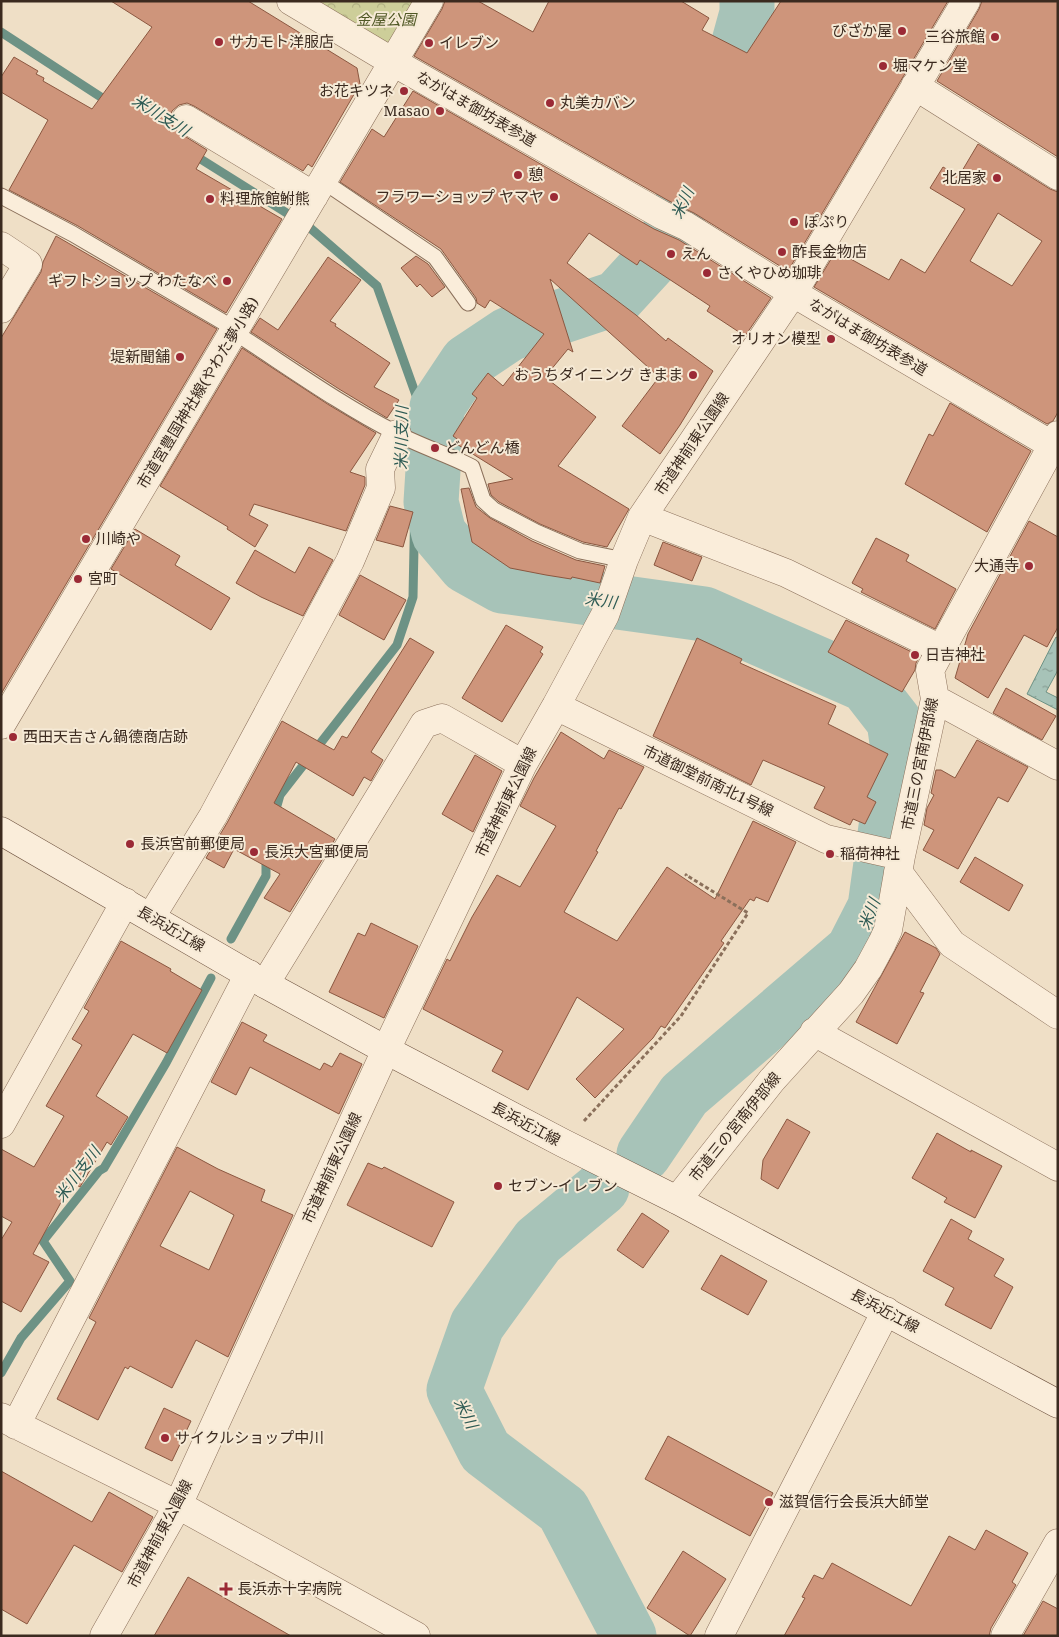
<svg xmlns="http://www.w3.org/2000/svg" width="1059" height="1637" viewBox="0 0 1059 1637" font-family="'Noto Serif','Noto Sans JP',serif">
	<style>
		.park { fill: url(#park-crowns) }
		.water { fill: url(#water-ripples); stroke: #6d9285 }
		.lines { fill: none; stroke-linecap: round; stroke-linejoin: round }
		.stream { stroke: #6d9285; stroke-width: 9 }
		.river { stroke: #a7c3b8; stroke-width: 55 }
		.building { fill: #ce957b; stroke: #8b5740; fill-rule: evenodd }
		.lane-casing { stroke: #8b705b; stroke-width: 17 }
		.street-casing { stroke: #8b705b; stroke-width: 29 }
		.secondary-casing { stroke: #6d513e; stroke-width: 29 }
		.path { stroke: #8b705b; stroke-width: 3; stroke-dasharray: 4 2.5; stroke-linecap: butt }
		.lane { stroke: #faedda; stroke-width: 15 }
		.street { stroke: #faedda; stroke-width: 28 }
		.secondary { stroke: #faedda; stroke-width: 28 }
		.poi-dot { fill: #9b2a36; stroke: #f6ead6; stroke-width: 2 }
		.labels { text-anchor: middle; stroke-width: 4; stroke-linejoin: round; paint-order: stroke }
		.park-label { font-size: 15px; font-style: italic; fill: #505825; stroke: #f6ead6 }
		.poi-label { font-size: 15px; fill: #3b2a1f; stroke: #f6ead6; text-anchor: start }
		.street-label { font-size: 15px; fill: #3b2a1f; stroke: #f6ead6 }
		.water-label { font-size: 16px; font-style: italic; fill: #2e5b54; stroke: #f6ead6 }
	</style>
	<defs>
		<pattern id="park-crowns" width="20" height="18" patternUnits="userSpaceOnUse" patternTransform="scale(1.25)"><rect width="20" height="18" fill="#cdce99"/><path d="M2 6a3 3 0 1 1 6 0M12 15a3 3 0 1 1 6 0" fill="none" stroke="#b1b183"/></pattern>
		<pattern id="water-ripples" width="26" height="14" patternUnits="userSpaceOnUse" patternTransform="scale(1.25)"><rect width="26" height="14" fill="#a7c3b8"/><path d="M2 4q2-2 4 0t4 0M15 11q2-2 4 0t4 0" fill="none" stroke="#899f95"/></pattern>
	</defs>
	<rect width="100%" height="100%" fill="#efdfc6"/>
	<path class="park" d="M 323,1 L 419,1 L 392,47 L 320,5 Z"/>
	<path class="water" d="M 1056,637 L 1058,638 L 1058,670 L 1046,692 L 1058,698 L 1058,710 L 1027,694 Z"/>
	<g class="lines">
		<path class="stream" d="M 1,32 L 110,103
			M 191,153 L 309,227 L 377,286 L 417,398 L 413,597 L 397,645 L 280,795 L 274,816
			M 231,939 L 266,876 L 266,855
			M 1,1373 L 21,1338 L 70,1281 L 43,1241 L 99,1171 L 104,1168 L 166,1063 L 211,978"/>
		<path class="river" d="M 644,1154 L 684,1095 L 853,950 L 875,907 L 886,827 L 901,770 L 894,721 L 866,685 L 704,614 L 502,586 L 466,566 L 439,534 L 431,502 L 437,407 L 467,362 L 509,334 L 617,298 L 661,250 L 714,133 L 747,13 L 747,1
			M 602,1188 L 538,1241 L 477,1325 L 454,1390 L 485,1451 L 563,1510 L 629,1636"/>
	</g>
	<path class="building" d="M 111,1 L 248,1 L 357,68 L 360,84 L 312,167 L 308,164 L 303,171 L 194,106 L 187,103 L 179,105 L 172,111 L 170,119 L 173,127 L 178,132 L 207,150 L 196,169 L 282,219 L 226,313 L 78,226 L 9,190 L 48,120 L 1,92 L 1,77 L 14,57 L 38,71 L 36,74 L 44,78 L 43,81 L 92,109 L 152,27 Z
		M 445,1 L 478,1 L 533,32 L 549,1 L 681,1 L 709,18 L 702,30 L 747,53 L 781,1 L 948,1 L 788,271 L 694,213 L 669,201 L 414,56 L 442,9 Z
		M 982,1 L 1058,1 L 1058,157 L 937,81 L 979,9 Z
		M 413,91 L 654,229 L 679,240 L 771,298 L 745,336 L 707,311 L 710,306 L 640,260 L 637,265 L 589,233 L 567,263 L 636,315 L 666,341 L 668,338 L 713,371 L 680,425 L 660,454 L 622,426 L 659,377 L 550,279 L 573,352 L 568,349 L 545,377 L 596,417 L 558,466 L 629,509 L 607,547 L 583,542 L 540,524 L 499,502 L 491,495 L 488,484 L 513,479 L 455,443 L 457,439 L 453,436 L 477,398 L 472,394 L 488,373 L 503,386 L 544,334 L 490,300 L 485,308 L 477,303 L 476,298 L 441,249 L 340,182 L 372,129 L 384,137 Z
		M 978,144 L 1050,189 L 1058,192 L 1058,412 L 1053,421 L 1047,424 L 814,287 L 836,251 L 889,280 L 901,259 L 925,273 L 965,209 L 930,188 L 943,167 L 959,176 ZM 998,213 L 1042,241 L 1012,286 L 970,261 Z
		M 56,236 L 217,329 L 1,694 L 1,338 L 41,272 L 43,262 Z
		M 416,256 L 428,264 L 445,287 L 432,297 L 420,284 L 417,287 L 401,268 Z
		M 328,257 L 361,280 L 330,321 L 336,324 L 335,326 L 390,363 L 374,387 L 399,400 L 387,418 L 339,389 L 251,332 L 260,318 L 278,330 Z
		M 242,348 L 329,405 L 376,433 L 350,472 L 365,477 L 365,485 L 346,531 L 254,504 L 249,515 L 268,525 L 255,547 L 227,529 L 228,527 L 160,486 Z
		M 950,403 L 1031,451 L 987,532 L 905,484 L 929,434 L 933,436 Z
		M 469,488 L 476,507 L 490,518 L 532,541 L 576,560 L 605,566 L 600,583 L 572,577 L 571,579 L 546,575 L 510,568 L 472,542 L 461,489 Z
		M 390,506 L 413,512 L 403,547 L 376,540 Z
		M 1029,521 L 1058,537 L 1058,627 L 1047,647 L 1024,635 L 988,698 L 955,678 L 968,634 Z
		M 135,529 L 180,556 L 175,565 L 230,598 L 211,630 L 111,569 Z
		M 876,538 L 909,555 L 906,561 L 956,589 L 935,629 L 861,592 L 863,589 L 852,583 Z
		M 663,542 L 702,557 L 692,581 L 654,565 Z
		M 309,547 L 333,560 L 303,616 L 261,597 L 236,583 L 255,550 L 295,573 Z
		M 360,575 L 406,600 L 384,640 L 339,615 Z
		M 846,620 L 920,656 L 916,663 L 915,670 L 902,692 L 828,652 Z
		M 506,625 L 543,647 L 540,652 L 543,654 L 502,722 L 462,698 Z
		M 410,638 L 434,652 L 371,752 L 383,760 L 371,781 L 364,777 L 353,796 L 296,762 L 274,803 L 335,839 L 290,912 L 264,898 L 280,874 L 234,849 L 224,868 L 206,858 L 227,823 L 282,721 L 334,750 L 342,736 L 347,738 Z
		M 697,638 L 742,659 L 740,663 L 836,706 L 828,724 L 888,754 L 867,797 L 876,802 L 865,824 L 853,819 L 850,825 L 814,808 L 825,787 L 763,760 L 751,785 L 653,736 Z
		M 1006,688 L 1056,716 L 1042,740 L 993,713 Z
		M 561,732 L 604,759 L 609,750 L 644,767 L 621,809 L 619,808 L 596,851 L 598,852 L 564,912 L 617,941 L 667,867 L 715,899 L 753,821 L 796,842 L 768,902 L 756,897 L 754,901 L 750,899 L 721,941 L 724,943 L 665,1028 L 661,1026 L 653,1038 L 595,1098 L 576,1079 L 624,1029 L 577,997 L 528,1090 L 492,1071 L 503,1051 L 423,1009 L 447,959 L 450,961 L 472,917 L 497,875 L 520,887 L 556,826 L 520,806 L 534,778 Z
		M 977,740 L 1028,767 L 1008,802 L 998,797 L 958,869 L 923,850 L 934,830 L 924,825 L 927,808 L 934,795 L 931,793 L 936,770 L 941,770 L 955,778 Z
		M 475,755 L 502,771 L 473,832 L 442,814 Z
		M 975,857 L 1023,885 L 1009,911 L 960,882 Z
		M 371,923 L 418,946 L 384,1018 L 329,992 L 358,933 L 365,936 Z
		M 905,932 L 936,948 L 940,954 L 920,992 L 924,993 L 897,1044 L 856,1022 Z
		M 121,941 L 171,969 L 170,971 L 202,990 L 167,1053 L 133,1034 L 96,1096 L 128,1117 L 111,1145 L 107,1142 L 80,1187 L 72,1182 L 33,1254 L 49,1262 L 21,1312 L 1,1301 L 1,1240 L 12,1222 L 1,1216 L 1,1149 L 34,1167 L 64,1116 L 46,1106 L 82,1045 L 72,1039 L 89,1011 L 84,1008 Z
		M 242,1022 L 267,1035 L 263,1041 L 320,1070 L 324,1063 L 332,1067 L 340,1053 L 362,1064 L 339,1114 L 250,1067 L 236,1095 L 211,1082 Z
		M 787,1119 L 810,1132 L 778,1189 L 761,1179 L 763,1160 Z
		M 937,1133 L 971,1152 L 971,1150 L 1002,1166 L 975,1218 L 944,1202 L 947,1198 L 912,1178 Z
		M 177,1147 L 218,1169 L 265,1190 L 261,1201 L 293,1215 L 228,1357 L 196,1340 L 172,1388 L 130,1366 L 128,1369 L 125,1367 L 98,1420 L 57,1399 L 96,1322 L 89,1318 ZM 190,1191 L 234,1215 L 209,1270 L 160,1246 Z
		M 368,1163 L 382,1169 L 384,1167 L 454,1202 L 432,1247 L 347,1205 Z
		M 642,1213 L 669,1231 L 643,1268 L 617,1250 Z
		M 951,1219 L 972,1231 L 968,1239 L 1004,1259 L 994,1276 L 1013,1287 L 991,1329 L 945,1305 L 954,1288 L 923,1271 Z
		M 721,1255 L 767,1281 L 748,1315 L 701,1289 Z
		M 164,1408 L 191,1421 L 172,1461 L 145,1448 Z
		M 668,1436 L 773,1493 L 750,1536 L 645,1479 Z
		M 1,1471 L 92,1522 L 109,1492 L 153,1517 L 122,1572 L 74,1545 L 27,1624 L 1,1609 Z
		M 986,1530 L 1028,1553 L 1012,1582 L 1016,1585 L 991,1628 L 989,1636 L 784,1636 L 805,1598 L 802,1597 L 814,1575 L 823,1579 L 832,1563 L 911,1606 L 949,1536 L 975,1550 Z
		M 683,1551 L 726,1579 L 690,1636 L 647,1608 Z
		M 188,1577 L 291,1636 L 154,1636 Z
		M 1043,1601 L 1058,1609 L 1058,1636 L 1023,1636 Z"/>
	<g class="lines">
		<defs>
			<path id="lane" d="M 323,181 L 435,257 L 468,303
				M 1,196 L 73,234 L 223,322 L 234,332 C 287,366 339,404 396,433 C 420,446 447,454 472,467 L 483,500 L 494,510 L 536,532 L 580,551 L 624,560"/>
			<path id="street" d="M 291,1 L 393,62 L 662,215 L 686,226 L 793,293 L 1052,445
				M 915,86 L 1058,176
				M 186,119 L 314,196
				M 1,246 L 28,264 L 1,309
				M 642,517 L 786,573 L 941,649
				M 935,699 L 1058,766
				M 556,706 L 826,839 L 901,856
				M 1,725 L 429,1
				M 898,872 L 952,944 L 1058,1015
				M 151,917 L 213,816 L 350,561 L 381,488 L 380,469 L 397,434
				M 265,984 L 424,724 L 442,718 L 523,764
				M 814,1032 L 1058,1167
				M 1,1124 L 125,902
				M 677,1200 L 772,1080 L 851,993 L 868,969 L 882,943 L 888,930 L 901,856 L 935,699 L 930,670 L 1058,435
				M 1,1417 L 178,1505 L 416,1636
				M 16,1425 L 249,974
				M 104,1636 L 178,1505 L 386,1050 L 523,764 L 556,706 L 605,615 L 624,560 L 642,517 L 793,293 L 966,1
				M 719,1636 L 886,1311
				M 1005,1636 L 1058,1543"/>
			<path id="secondary" d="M 1,831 L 265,984 L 386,1050 L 563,1143 L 677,1200 L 1058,1404"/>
		</defs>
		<use href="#lane" class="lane-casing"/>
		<use href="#street" class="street-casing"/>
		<use href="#secondary" class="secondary-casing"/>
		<path class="path" d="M 584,1121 L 681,1016 L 748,913 L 686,875 L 687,874"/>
		<use href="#lane" class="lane"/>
		<use href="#street" class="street"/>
		<use href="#secondary" class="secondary"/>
	</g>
	<g class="poi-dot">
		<circle cx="902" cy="31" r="5"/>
		<circle cx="995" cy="37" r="5"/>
		<circle cx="219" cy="42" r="5"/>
		<circle cx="429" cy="43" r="5"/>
		<circle cx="883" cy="66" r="5"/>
		<circle cx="404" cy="91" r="5"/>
		<circle cx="550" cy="103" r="5"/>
		<circle cx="440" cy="111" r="5"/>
		<circle cx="518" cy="175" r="5"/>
		<circle cx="997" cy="178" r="5"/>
		<circle cx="554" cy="197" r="5"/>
		<circle cx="210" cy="199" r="5"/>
		<circle cx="794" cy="222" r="5"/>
		<circle cx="782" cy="252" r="5"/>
		<circle cx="671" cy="254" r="5"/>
		<circle cx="707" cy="273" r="5"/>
		<circle cx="227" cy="281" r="5"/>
		<circle cx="831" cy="339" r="5"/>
		<circle cx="180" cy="357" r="5"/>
		<circle cx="693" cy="375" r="5"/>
		<circle cx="435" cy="448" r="5"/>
		<circle cx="86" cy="539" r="5"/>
		<circle cx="1029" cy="566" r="5"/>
		<circle cx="78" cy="579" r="5"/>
		<circle cx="915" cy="655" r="5"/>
		<circle cx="13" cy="737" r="5"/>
		<circle cx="130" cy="844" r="5"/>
		<circle cx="254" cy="852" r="5"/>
		<circle cx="830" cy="854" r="5"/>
		<circle cx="498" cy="1186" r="5"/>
		<circle cx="165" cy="1438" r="5"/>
		<circle cx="769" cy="1502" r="5"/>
		<path d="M223.5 1581.5h5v5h5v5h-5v5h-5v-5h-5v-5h5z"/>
	</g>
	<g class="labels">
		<g class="park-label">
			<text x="386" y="25">金屋公園</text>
		</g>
		<g class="poi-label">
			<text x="892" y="36" text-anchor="end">ぴざか屋</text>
			<text x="985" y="42" text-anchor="end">三谷旅館</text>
			<text x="229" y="47">サカモト洋服店</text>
			<text x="439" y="48">イレブン</text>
			<text x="893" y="71">堀マケン堂</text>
			<text x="394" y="96" text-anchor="end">お花キツネ</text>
			<text x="560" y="108">丸美カバン</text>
			<text x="430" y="116" text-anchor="end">Masao</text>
			<text x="528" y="180">憩</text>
			<text x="987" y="183" text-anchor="end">北居家</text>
			<text x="544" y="202" text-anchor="end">フラワーショップ ヤマヤ</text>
			<text x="220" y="204">料理旅館鮒熊</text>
			<text x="804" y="227">ぽぷり</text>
			<text x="792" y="257">酢長金物店</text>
			<text x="681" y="259">えん</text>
			<text x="717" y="278">さくやひめ珈琲</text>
			<text x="217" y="286" text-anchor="end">ギフトショップ わたなべ</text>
			<text x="821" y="344" text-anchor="end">オリオン模型</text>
			<text x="170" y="362" text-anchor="end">堤新聞舗</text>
			<text x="683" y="380" text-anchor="end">おうちダイニング きまま</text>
			<text x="445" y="453">どんどん橋</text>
			<text x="96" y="544">川崎や</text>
			<text x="1019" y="571" text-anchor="end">大通寺</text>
			<text x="88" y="584">宮町</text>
			<text x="925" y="660">日吉神社</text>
			<text x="23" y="742">西田天吉さん鍋德商店跡</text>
			<text x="140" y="849">長浜宮前郵便局</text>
			<text x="264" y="857">長浜大宮郵便局</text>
			<text x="840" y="859">稲荷神社</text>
			<text x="508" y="1191">セブン-イレブン</text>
			<text x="175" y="1443">サイクルショップ中川</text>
			<text x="779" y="1507">滋賀信行会長浜大師堂</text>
			<text x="237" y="1594">長浜赤十字病院</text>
		</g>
		<g class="street-label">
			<text transform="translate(476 109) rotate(30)" y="5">ながはま御坊表参道</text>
			<text transform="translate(868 337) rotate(31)" y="5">ながはま御坊表参道</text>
			<text transform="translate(198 393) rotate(-59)" y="5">市道宮豊国神社線(やわた夢小路)</text>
			<text transform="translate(692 444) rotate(-56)" y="5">市道神前東公園線</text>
			<text transform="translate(920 764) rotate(-79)" y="5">市道三の宮南伊部線</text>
			<text transform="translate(708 781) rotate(26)" y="5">市道御堂前南北1号線</text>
			<text transform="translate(506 802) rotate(-64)" y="5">市道神前東公園線</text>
			<text transform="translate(171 929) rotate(30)" y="5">長浜近江線</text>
			<text transform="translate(526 1124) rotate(28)" y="5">長浜近江線</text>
			<text transform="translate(735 1127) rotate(-51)" y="5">市道三の宮南伊部線</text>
			<text transform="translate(332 1168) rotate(-65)" y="5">市道神前東公園線</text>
			<text transform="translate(885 1311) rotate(28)" y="5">長浜近江線</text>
			<text transform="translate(160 1534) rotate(-62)" y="5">市道神前東公園線</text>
		</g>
		<g class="water-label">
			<text transform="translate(161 115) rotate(32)" y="6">米川支川</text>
			<text transform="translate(682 203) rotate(-65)" y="6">米川</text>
			<text transform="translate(401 438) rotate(-89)" y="6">米川支川</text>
			<text transform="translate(601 600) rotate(8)" y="6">米川</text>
			<text transform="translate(869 914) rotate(-69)" y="6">米川</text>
			<text transform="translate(77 1174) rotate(-53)" y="6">米川支川</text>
			<text transform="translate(466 1413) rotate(63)" y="6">米川</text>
		</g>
	</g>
	<rect width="1059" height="1637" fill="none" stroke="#3b2a1f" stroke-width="5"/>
</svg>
